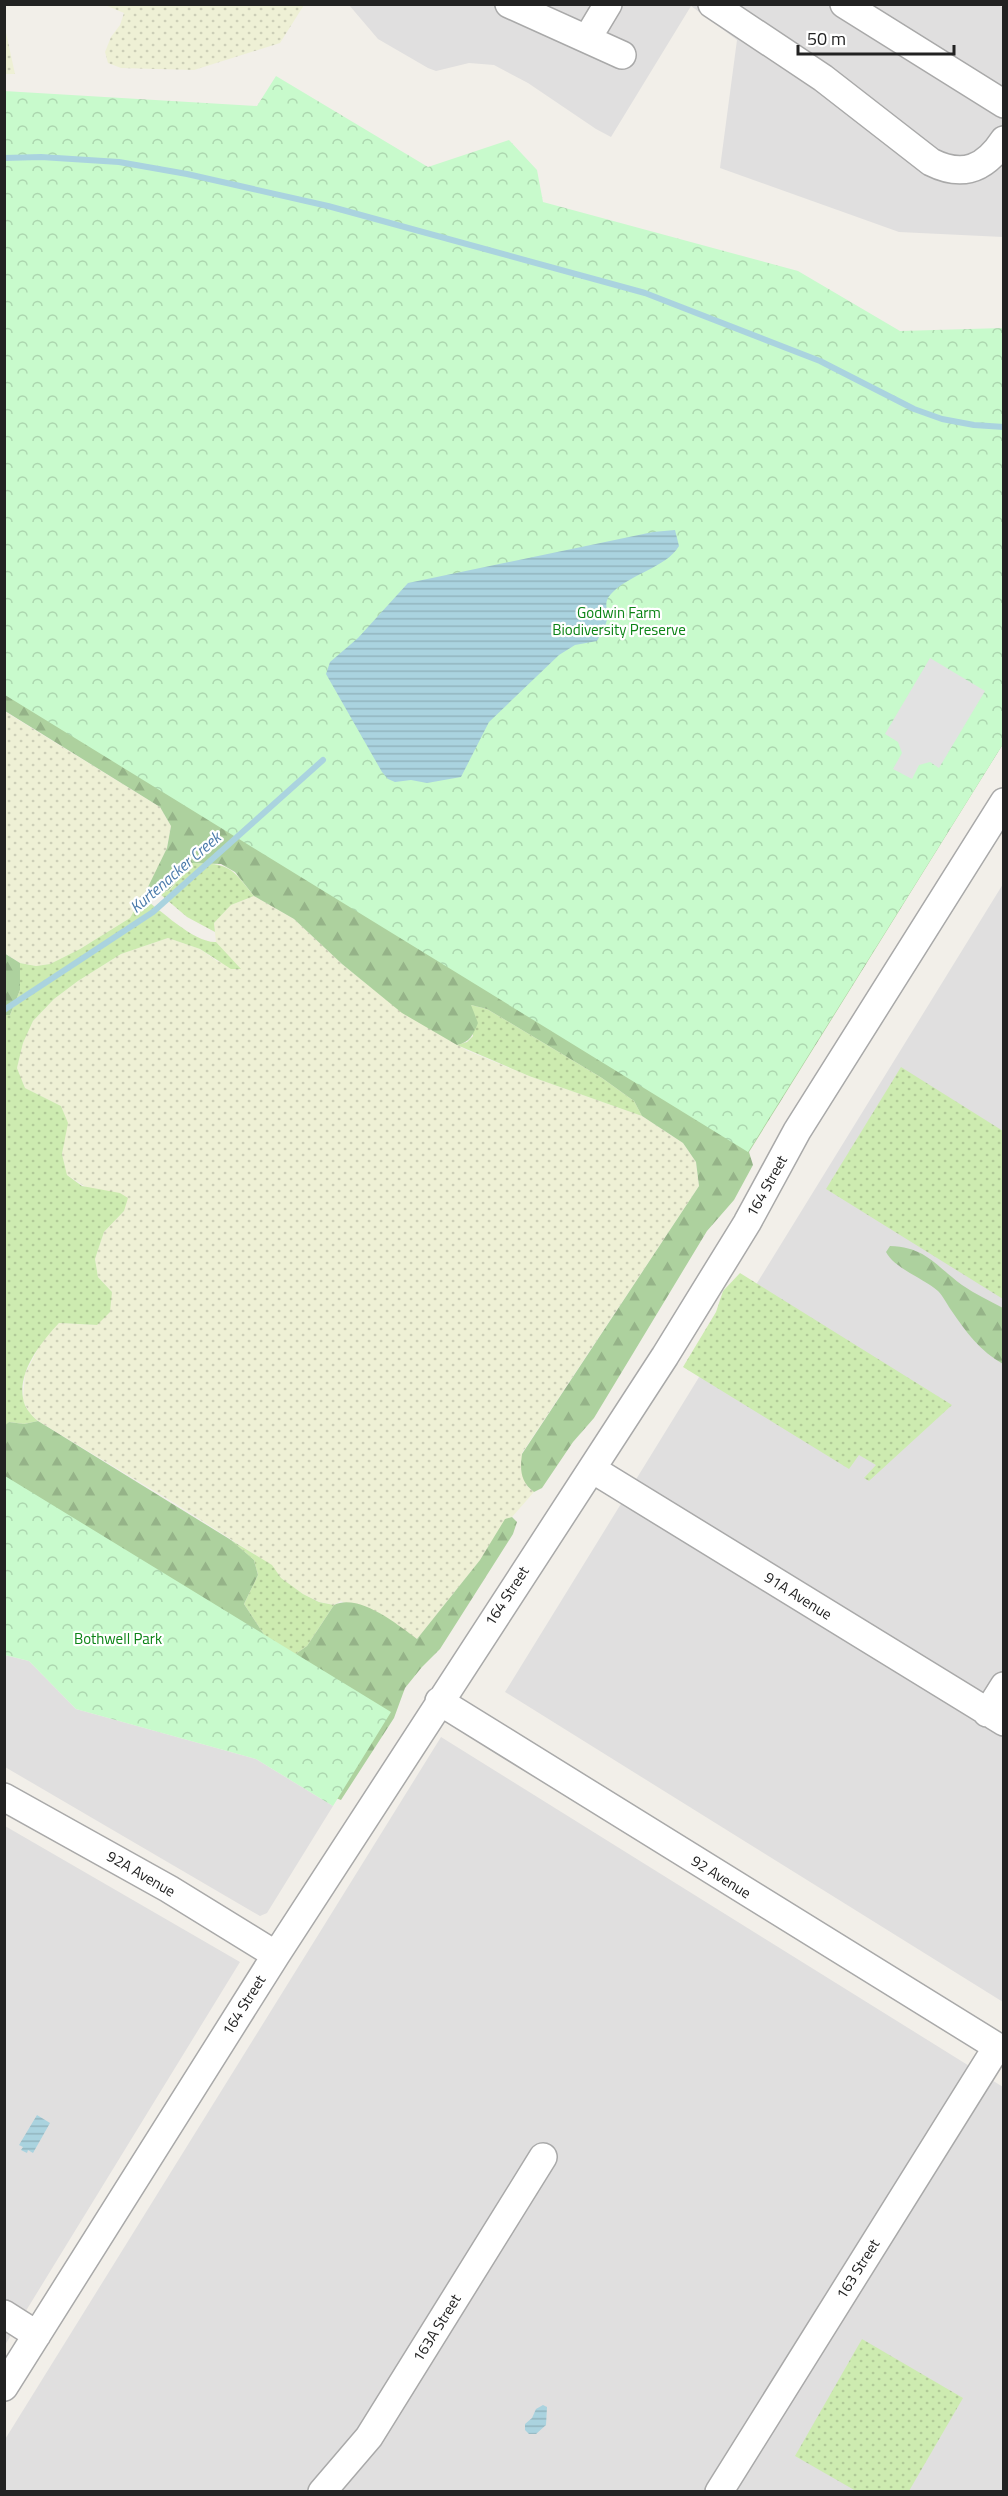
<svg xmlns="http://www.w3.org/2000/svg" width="1008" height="2496" viewBox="0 0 1008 2496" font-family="'Titillium Web',sans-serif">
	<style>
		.residential { fill: #e0dfdf }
		.farmland { fill: url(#farmland-dots) }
		.grass { fill: url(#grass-dots) }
		.forest { fill: url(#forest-firs) }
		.park { fill: url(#park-crowns) }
		.parking { fill: #e2e2e2 }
		.water { fill: url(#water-rules) }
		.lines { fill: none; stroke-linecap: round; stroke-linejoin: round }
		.stream { stroke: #aad3df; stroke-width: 6 }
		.minor-casing { stroke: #a9a9a9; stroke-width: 30 }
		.minor { stroke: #fff; stroke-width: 27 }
		.labels { text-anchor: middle; stroke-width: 4.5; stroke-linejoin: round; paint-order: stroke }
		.park-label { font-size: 15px; fill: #0c8416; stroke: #fff }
		.street-label { font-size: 15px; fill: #222; stroke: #fff }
		.water-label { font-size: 16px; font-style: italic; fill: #4a7aab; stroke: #fff }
	</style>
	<defs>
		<pattern id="farmland-dots" width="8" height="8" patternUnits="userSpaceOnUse" patternTransform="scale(1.5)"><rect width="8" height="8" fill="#eef0d5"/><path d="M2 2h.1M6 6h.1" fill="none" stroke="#ccceb7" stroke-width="1.8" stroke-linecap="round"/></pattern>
		<pattern id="grass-dots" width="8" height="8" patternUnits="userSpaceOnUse" patternTransform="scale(1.5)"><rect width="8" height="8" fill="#cdebb0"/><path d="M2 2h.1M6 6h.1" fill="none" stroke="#b0c997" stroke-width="1.8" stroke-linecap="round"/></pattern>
		<pattern id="forest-firs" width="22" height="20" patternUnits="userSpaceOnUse" patternTransform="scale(1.5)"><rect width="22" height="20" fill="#add19e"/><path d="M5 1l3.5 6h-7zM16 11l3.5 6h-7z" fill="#95b388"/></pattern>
		<pattern id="park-crowns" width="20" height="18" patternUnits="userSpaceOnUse" patternTransform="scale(1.5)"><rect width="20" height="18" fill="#c8facc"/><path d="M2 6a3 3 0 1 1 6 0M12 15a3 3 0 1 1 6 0" fill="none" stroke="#acd6af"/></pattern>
		<pattern id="water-rules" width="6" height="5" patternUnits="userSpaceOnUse" patternTransform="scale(1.5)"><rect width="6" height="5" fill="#aad3df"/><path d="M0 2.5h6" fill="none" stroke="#92b5bf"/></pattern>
	</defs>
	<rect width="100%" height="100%" fill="#f2efe9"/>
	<path class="residential" d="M 349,5 L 998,5 L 1004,8 L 1003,237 L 899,232 L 720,168 L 737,40 L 691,6 L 611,137 L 596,129 L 528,83 L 494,65 L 469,63 L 436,71 L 428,68 L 378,39 Z
		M 1003,884 L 1003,2002 L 505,1692 Z
		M 5,1655 L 29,1661 L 76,1709 L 256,1759 L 333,1806 L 267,1913 L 260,1916 L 5,1767 Z
		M 441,1737 L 1003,2087 L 1003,2491 L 5,2491 L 4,2441 Z
		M 5,1826 L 240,1962 L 5,2345 Z"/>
	<path class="farmland" d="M 105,5 L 304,5 L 280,43 L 194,70 L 121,68 L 108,63 L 105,52 L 111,37 L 120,25 L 124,13 Z
		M 5,28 L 15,74 L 5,74 Z
		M 4,711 L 160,807 L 171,826 L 167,848 L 150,884 L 130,918 L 80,949 L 50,964 L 36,966 L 20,963 L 5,953 Z
		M 254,896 L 294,919 L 342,964 L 402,1012 L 466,1050 L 529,1076 L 642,1116 L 683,1143 L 696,1162 L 699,1186 L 522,1453 L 527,1486 L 534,1492 L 512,1517 L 505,1520 L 480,1560 L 417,1639 L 341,1601 L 334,1605 L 320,1602 L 303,1594 L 281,1578 L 271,1565 L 176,1504 L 38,1421 L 29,1412 L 23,1400 L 25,1374 L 43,1339 L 59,1323 L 97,1325 L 112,1292 L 98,1277 L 95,1259 L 104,1232 L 124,1211 L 67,1175 L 62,1154 L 67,1123 L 61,1106 L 25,1088 L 17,1068 L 23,1043 L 33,1021 L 54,999 L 78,981 L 121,954 L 168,938 L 200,949 L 217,961 L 240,969 L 216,942 L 214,923 L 231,905 Z"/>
	<path class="grass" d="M 191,863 C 231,864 230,866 254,896 L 231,905 L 214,923 L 215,932 L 187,917 L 160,894 L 170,890 Z
		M 142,897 C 161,910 194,943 216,942 L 241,969 L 231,969 L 200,949 L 168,938 L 121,954 L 78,981 L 54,999 L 33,1021 L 23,1043 L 17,1068 L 25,1088 L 61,1106 L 68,1123 L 62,1154 L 67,1175 L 82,1186 L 120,1193 L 128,1198 L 124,1211 L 104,1232 L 95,1259 L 98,1277 L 112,1292 L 110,1312 L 97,1325 L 59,1323 C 42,1341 18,1371 23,1398 C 24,1407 31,1415 38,1421 L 24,1424 L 9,1422 L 5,1426 L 5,1015 L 10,1015 L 20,990 L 20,963 L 36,966 L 50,964 L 80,949 L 130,918 Z
		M 471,1005 L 487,1009 L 602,1078 L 634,1101 L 642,1116 L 529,1076 L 457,1045 L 467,1042 L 473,1036 Z
		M 901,1067 L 1003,1131 L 1003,1299 L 826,1189 Z
		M 740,1273 L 952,1405 L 869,1481 L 864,1478 L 876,1465 L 859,1455 L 849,1469 L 683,1367 L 716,1312 L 723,1291 Z
		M 231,1540 L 272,1565 L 281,1578 L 303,1594 L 319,1602 L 334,1605 L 307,1646 L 291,1657 L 271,1645 L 244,1604 L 258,1575 L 254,1560 Z
		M 862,2339 L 963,2398 L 909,2491 L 856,2491 L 795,2456 Z"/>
	<path class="forest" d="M 4,676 L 1003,744 L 749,1152 L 753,1165 L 734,1200 L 707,1231 L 594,1418 L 573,1442 L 542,1488 L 534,1492 C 520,1482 520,1469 522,1454 L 699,1186 L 696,1162 L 683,1143 L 642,1116 L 634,1101 L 602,1078 L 487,1009 L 471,1005 L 478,1023 C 473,1035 470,1042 457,1045 L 402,1013 L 342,964 L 294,919 L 254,896 L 235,872 L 221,864 L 191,863 L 169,890 L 160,894 L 147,889 L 167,848 L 171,826 L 160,807 L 5,711 Z
		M 4,953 L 20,963 L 20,990 L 10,1015 L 5,1015 Z
		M 890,1246 C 926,1247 936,1266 962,1285 C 975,1294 990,1301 1003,1308 L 1003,1364 C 981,1352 965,1331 951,1310 C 947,1304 943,1296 938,1291 C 923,1278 894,1268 886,1252 Z
		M 38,1421 L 231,1540 L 254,1560 L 258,1575 L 244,1604 L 271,1645 L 291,1657 L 307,1646 L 334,1605 C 359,1593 398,1625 417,1639 L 480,1560 L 505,1519 L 512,1517 L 517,1522 L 513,1534 L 440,1649 L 422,1667 L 405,1688 L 394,1718 L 341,1800 L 327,1795 L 305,1772 L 5,1636 L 4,1426 L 9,1422 L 24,1424 Z"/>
	<path class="park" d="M 276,76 L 428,167 L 509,140 L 537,170 L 543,202 L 798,271 L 900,331 L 1003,328 L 1003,744 L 748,1152 L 5,695 L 4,91 L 257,106 Z
		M 5,1476 L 391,1712 L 333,1806 L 256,1759 L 76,1709 L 29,1661 L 5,1655 Z"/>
	<path class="parking" d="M 930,658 L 985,691 L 939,768 L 930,762 L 919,765 L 912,779 L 893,769 L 902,753 L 898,742 L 885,734 Z"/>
	<path class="water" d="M 675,530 L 679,546 C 666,568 629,574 611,594 C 602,603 609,610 607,620 C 605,627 600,635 597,641 L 575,645 L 559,655 L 489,722 L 461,777 L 427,783 L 411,780 L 395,782 L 388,779 L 382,772 L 326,674 L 330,662 L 358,638 L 408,583 L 653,532 Z
		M 37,2115 L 50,2123 L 33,2153 L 28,2150 L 27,2153 L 21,2150 L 23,2147 L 19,2145 Z
		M 543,2405 L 547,2407 L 546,2425 L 536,2434 L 529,2434 L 525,2430 L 525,2424 L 532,2418 L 536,2409 Z"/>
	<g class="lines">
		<path class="stream" d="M 4,158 L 41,157 L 119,162 L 187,174 L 328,206 L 645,293 L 820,361 L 914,409 L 942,419 L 974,425 L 1004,427
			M 4,1010 L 153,912 L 323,760"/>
		<defs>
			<path id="minor" d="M 509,4 L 622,55
				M 712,4 L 823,78 L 931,162 C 963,178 985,169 1004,140
				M 844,4 L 1004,104
				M 587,39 L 608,4
				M 592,1469 L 1004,1722
				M 439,1701 L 1004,2051
				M 987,1713 L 1004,1686
				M 4,1797 L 169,1889 L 276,1955
				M 4,2314 L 37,2335
				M 4,2387 L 276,1955 L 665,1356 L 747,1223 L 797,1131 L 1004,802
				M 322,2492 L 369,2437 L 543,2157
				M 719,2492 L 997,2047"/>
		</defs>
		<use href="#minor" class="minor-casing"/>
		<use href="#minor" class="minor"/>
	</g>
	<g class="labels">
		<g class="park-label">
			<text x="619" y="618">Godwin Farm<tspan x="619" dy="17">Biodiversity Preserve</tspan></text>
			<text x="118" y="1644">Bothwell Park</text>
		</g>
		<g class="street-label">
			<text transform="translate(767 1186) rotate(-61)" y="5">164 Street</text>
			<text transform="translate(507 1596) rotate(-57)" y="5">164 Street</text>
			<text transform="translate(798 1596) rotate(32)" y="5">91A Avenue</text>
			<text transform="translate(141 1874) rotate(30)" y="5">92A Avenue</text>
			<text transform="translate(721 1877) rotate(32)" y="5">92 Avenue</text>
			<text transform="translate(244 2005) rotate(-58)" y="5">164 Street</text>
			<text transform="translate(858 2269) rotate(-58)" y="5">163 Street</text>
			<text transform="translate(437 2328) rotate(-58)" y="5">163A Street</text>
		</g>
		<g class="water-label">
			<text transform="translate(175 872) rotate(-41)" y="6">Kurtenacker Creek</text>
		</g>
	</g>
	<rect width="1008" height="2496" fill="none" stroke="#222222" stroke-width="12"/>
	<path d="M798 45v9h156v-9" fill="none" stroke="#222222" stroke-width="3"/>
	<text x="807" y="45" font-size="18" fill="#222222" stroke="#ffffff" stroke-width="4.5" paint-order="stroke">50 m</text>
</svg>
